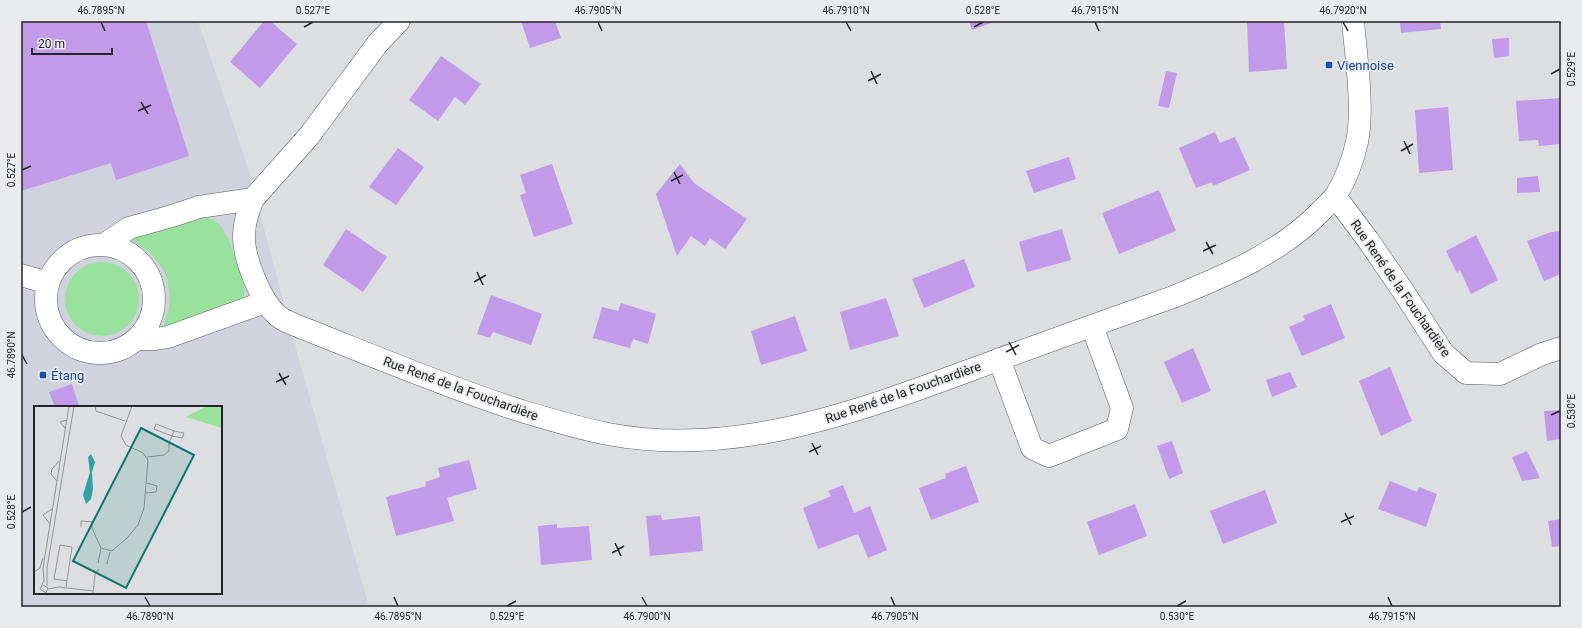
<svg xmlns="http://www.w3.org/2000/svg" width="1582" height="628" viewBox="0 0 1582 628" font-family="Roboto,sans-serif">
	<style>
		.built { fill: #d0d3de; fill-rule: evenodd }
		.green { fill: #99e29e }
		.building { fill: #c29aea }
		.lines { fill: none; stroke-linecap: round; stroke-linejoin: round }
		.minor-casing { stroke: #595a5d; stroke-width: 23 }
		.minor { stroke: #fff; stroke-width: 22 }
		.ticks { fill: none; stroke: #252527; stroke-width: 1.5 }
		.transit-dot { fill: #1a4fb4; stroke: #eaebef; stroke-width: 1.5 }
		.labels { text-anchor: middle; stroke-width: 3.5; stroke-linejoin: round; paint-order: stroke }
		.transit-label { font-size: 13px; fill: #164399; stroke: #eaebef; text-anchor: start }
		.street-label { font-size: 13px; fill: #252527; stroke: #eaebef }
		.inset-road { fill: none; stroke: #939497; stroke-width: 1 }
		.view { fill: #0f766e; fill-opacity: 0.15; stroke: #0f766e; stroke-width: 2 }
		.inset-edge { fill: none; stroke: #252527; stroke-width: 2 }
		.neatline { fill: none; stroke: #252527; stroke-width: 1.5 }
		.ticks-label { font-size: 10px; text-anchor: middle; fill: #252527 }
	</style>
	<rect width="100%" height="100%" fill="#dddee2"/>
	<path class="built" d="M 21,21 L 198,21 L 247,164 L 295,345 L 369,607 L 21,607 ZM 35,407 L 221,407 L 221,593 L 35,593 Z"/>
	<path class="green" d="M 201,217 C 207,218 213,219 218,223 C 229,231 239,271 244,285 L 245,293 L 243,300 L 164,327 C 164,319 169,313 169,305 C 171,274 159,257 133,241 L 133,237 Z
		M65 299a37 37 0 1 1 74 0a37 37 0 1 1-74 0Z"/>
	<path class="building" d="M 21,21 L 146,21 L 189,156 L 116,180 L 111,163 L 21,191 Z
		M 264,21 L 270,21 L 297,44 L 260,88 L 230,62 Z
		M 521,21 L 555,21 L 561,38 L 530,48 Z
		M 969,21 L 997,21 L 972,30 Z
		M 1247,21 L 1284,21 L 1287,69 L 1249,72 Z
		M 1400,21 L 1440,21 L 1441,29 L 1401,33 Z
		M 1509,38 L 1509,56 L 1494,58 L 1492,39 Z
		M 441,56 L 481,84 L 465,105 L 455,97 L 438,121 L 409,100 Z
		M 1166,71 L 1177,73 L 1169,108 L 1158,106 Z
		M 1561,98 L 1561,144 L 1539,146 L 1538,140 L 1519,141 L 1516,101 Z
		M 1448,107 L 1453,170 L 1419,173 L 1415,110 Z
		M 1215,132 L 1220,143 L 1235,137 L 1250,170 L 1213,186 L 1212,182 L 1196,188 L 1179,148 Z
		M 398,148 L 424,167 L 396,205 L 369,187 Z
		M 1069,157 L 1076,179 L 1034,193 L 1026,171 Z
		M 552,164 L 573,224 L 534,237 L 520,195 L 526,193 L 520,175 Z
		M 680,164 L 694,183 L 747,219 L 725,249 L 710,238 L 705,246 L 691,236 L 677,256 L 656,194 Z
		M 1538,176 L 1540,192 L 1517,193 L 1517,178 Z
		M 1159,190 L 1176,231 L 1119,254 L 1102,213 Z
		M 346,229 L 387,257 L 363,292 L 323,265 Z
		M 1062,229 L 1071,260 L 1027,272 L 1019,242 Z
		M 1561,231 L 1561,274 L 1544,281 L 1527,241 L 1551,232 Z
		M 1476,235 L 1498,280 L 1471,294 L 1460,270 L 1457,273 L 1446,251 Z
		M 964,259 L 975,287 L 924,308 L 912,279 Z
		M 491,295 L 542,314 L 531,345 L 493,332 L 490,338 L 477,334 Z
		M 886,298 L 899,336 L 850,350 L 840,312 Z
		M 621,303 L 656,314 L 648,344 L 633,339 L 630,348 L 593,338 L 602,307 L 618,311 Z
		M 1331,304 L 1345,338 L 1302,356 L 1289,327 L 1305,320 L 1303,316 Z
		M 795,316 L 807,351 L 761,365 L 751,331 Z
		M 1193,348 L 1211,391 L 1182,403 L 1164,362 Z
		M 1390,367 L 1412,421 L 1381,436 L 1359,381 Z
		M 1290,372 L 1297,387 L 1272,397 L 1266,380 Z
		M 72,384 L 79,406 L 55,407 L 49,392 Z
		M 1561,410 L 1561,439 L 1547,441 L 1544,411 Z
		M 1172,441 L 1183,473 L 1169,479 L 1157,446 Z
		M 1527,451 L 1540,478 L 1522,481 L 1512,457 Z
		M 469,460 L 477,489 L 447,498 L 454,521 L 396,536 L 386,497 L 426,486 L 425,482 L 440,477 L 438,468 Z
		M 966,466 L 979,502 L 931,520 L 919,488 L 946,478 L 945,474 Z
		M 1390,481 L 1417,492 L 1419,487 L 1437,494 L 1426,527 L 1378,509 Z
		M 843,485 L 854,513 L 870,506 L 887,550 L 868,558 L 858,534 L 818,549 L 803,508 L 831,496 L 828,491 Z
		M 1265,490 L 1277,523 L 1223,544 L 1210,511 Z
		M 1135,504 L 1147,536 L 1099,555 L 1087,522 Z
		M 661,515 L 662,520 L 700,516 L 703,551 L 650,556 L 646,516 Z
		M 1561,519 L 1561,546 L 1552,547 L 1548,521 Z
		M 557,524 L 557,528 L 589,526 L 592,560 L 541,565 L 538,526 Z"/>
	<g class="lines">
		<defs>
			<path id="minor" d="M 1335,196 L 1368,240 L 1403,291 L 1443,353 L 1466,373 L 1500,374 L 1542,354 L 1561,348
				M 253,199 L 309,136 L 378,43 L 399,21
				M 105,244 L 129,228 L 172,216 L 199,207 L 253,199 C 248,211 244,222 244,235 C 243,257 261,302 278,316 C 284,321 293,324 300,327 C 371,355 442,385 515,409 C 545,418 577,428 608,434 C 738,459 867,408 987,364 C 1049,341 1111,319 1173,297 C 1225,276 1282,252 1321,211 C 1326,206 1332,201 1336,195 C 1346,179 1353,160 1357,142 C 1364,108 1356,57 1353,21
				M46 299a54 54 0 1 1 108 0a54 54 0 1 1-108 0Z
				M 21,275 L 48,283
				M 137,339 L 156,339 L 168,337 L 265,302
				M 999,359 L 1032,448 L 1049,456 L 1117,429 L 1122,408 L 1092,326"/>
		</defs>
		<use href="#minor" class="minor-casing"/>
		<use href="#minor" class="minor"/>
	</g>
	<path class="ticks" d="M 101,22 L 105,31M 598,22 L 602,31M 846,22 L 851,31M 1095,22 L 1099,31M 1343,22 L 1348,31M 304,27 L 313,22M 974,27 L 983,22M 871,71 L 877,84M 1551,74 L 1560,69M 868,81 L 881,74M 141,102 L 148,114M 138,111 L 151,105M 1404,141 L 1410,154M 1401,151 L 1413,144M 22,170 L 31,166M 674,172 L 680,184M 671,181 L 683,175M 1206,242 L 1213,254M 1203,251 L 1216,245M 477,272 L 483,285M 474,282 L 486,275M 1009,342 L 1016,355M 1006,352 L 1019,345M 22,355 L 27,364M 279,373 L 286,385M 276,382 L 289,376M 1551,415 L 1560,411M 812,443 L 818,455M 809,452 L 821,446M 22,512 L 31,507M 1345,513 L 1351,525M 1341,522 L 1354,516M 615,543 L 621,556M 612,553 L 624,546M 145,597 L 150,606M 394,597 L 398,606M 642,597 L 647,606M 891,597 L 895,606M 1388,597 L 1392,606M 507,606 L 516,601M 1177,606 L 1186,601"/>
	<g class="transit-dot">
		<rect x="1325" y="61" width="8" height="8" rx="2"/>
		<rect x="39" y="371" width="8" height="8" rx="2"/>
	</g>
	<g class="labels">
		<g class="transit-label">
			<text x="1337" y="70">Viennoise</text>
			<text x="51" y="380">Étang</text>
		</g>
		<g class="street-label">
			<text transform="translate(1401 288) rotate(55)" y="5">Rue René de la Fouchardière</text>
			<text transform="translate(461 388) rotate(20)" y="5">Rue René de la Fouchardière</text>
			<text transform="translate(903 392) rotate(-19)" y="5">Rue René de la Fouchardière</text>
		</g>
	</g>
	<g transform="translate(34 406)">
		<rect width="188" height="188" fill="#dddee2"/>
		<path d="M 173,0 L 188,0 L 188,22 L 152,11 Z" fill="#99e29e"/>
		<path d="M 57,48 L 61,56 L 58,66 L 59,83 L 57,93 L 52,98 L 49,89 L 56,66 L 54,51 Z" fill="#33a0a3"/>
		<path class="inset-road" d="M 61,0 L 62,5 L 91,15M 31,22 L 26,16 L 33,14M 113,51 L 130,49 L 135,45 L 135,37 L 138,30 L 140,25 L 122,18 L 120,23 L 138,30 L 148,32 L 150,27 L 140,25M 23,75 L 17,68 L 18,63 L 25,55M 112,87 L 122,86 L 123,80 L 113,77M 16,118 L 9,109 L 18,103M 47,121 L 47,115 L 58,116 L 58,122 L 67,142M 64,157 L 67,142 L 78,145 L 93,132 L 104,119 L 110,102 L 114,54 L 109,47 L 92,39 L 87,30 L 98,0M 73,158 L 76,146M 0,166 L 6,162 L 9,152M 9,179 L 14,182 L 12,187 L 6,183 L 10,175 L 9,162 L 35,0M 13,180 L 13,162 L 40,0M 32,181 L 38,141 L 26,139 L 20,173 L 33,175M 14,183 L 25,181 L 59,185M 59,188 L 61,168 L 65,163"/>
		<path class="view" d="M 107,22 L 160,49 L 92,182 L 39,155 Z"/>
		<rect width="188" height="188" class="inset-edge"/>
	</g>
	<rect width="1582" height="628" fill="none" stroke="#eaebef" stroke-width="44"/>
	<path d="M32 48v6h80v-6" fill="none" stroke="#252527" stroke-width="2"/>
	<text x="38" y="48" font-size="12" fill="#252527" stroke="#eaebef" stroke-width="3" paint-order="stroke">20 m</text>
	<rect x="22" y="22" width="1538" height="584" class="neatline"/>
	<g class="ticks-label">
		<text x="101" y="14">46.7895°N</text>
		<text x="313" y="14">0.527°E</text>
		<text x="598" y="14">46.7905°N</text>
		<text x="846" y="14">46.7910°N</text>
		<text x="983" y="14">0.528°E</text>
		<text x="1095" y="14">46.7915°N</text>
		<text x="1343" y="14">46.7920°N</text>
		<text transform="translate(1571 69) rotate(-90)" y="4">0.529°E</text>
		<text transform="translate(11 170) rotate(-90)" y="4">0.527°E</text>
		<text transform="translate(11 355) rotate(-90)" y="4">46.7890°N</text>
		<text transform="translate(1571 411) rotate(-90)" y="4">0.530°E</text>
		<text transform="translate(11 512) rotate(-90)" y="4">0.528°E</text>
		<text x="150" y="620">46.7890°N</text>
		<text x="398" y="620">46.7895°N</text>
		<text x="507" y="620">0.529°E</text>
		<text x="647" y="620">46.7900°N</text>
		<text x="895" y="620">46.7905°N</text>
		<text x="1177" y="620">0.530°E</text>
		<text x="1392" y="620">46.7915°N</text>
	</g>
</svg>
